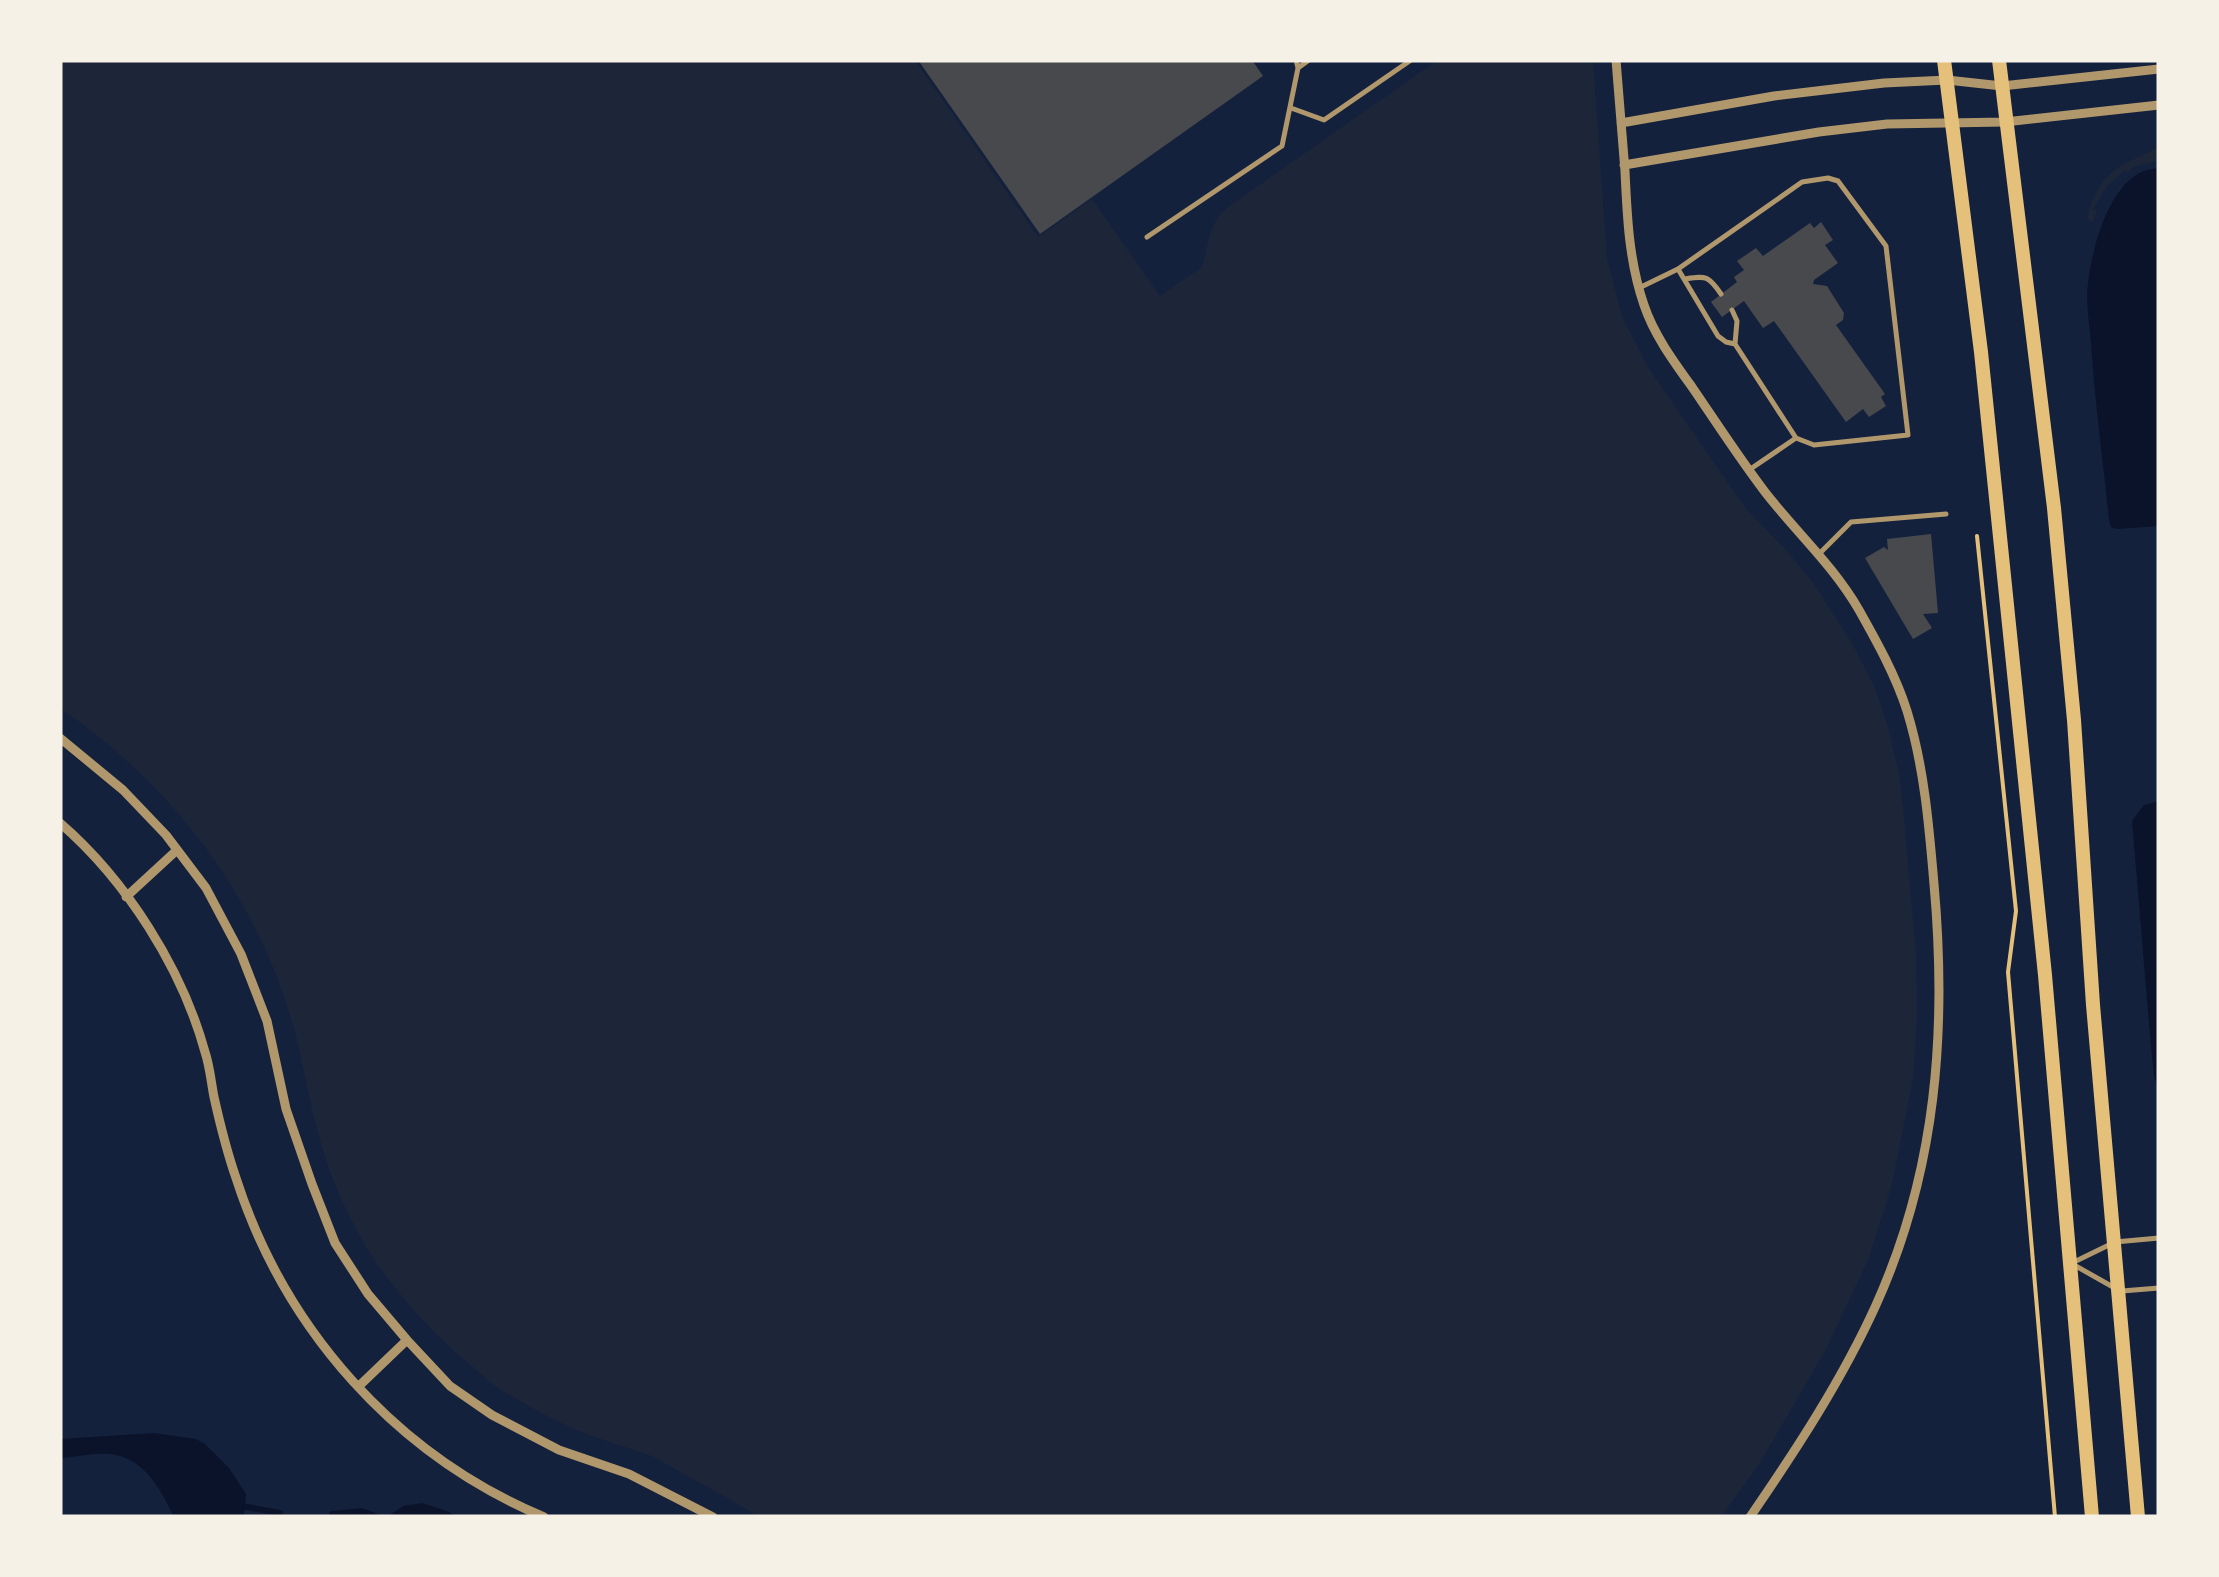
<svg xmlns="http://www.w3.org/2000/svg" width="2219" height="1577" viewBox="0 0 2219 1577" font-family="Ubuntu,sans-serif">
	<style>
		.green { fill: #1d2539 }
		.water { fill: #0b132b }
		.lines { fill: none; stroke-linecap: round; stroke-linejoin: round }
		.stream { stroke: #0b132b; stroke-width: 6 }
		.building { fill: #48494c }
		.path { stroke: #e5c07b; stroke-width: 4 }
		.service { stroke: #b1986c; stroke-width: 5 }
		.minor { stroke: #b1986c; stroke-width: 9 }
		.secondary { stroke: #e5c07b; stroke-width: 14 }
	</style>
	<rect width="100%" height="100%" fill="#14213d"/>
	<path class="green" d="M 60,60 L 915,60 L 1038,237 L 1092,199 L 1160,296 L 1202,267 C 1209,244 1208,224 1228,207 L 1438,60 L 1593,60 L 1607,258 L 1622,317 L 1648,367 L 1746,509 L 1786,550 L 1812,581 L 1852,643 L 1875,688 L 1888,727 L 1899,774 L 1904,816 L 1916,957 L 1917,1017 L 1913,1079 L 1892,1184 L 1869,1258 L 1825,1351 L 1761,1461 L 1721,1517 L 759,1517 C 731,1499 702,1484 673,1468 C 664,1463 656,1457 646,1454 C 625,1446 603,1441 582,1432 C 554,1421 527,1405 501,1390 C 491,1383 481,1374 472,1366 C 442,1342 416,1315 393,1285 C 357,1240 331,1184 317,1129 C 307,1092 302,1054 291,1018 C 253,890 169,783 60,708 Z
		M 2159,147 L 2159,161 L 2136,166 L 2127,172 L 2125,170 L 2107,186 L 2095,206 L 2093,209 L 2097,211 L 2093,222 L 2088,220 C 2088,211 2090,206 2094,197 C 2110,164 2130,163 2159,147 Z"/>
	<path class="water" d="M 2159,168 L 2159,526 L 2117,529 L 2111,527 L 2109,520 C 2103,461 2095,403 2091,344 C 2090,325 2085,303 2088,283 C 2092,249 2108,185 2144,171 C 2149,169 2154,169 2159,168 Z
		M 2159,801 L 2159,1089 L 2154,1076 L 2150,1036 L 2132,821 L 2144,805 Z
		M 154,1433 L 196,1439 L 205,1444 L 229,1468 L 246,1494 L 244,1517 L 174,1517 C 161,1491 147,1462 116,1455 C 99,1451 77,1457 60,1458 L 60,1439 Z
		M 422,1503 L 447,1511 L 458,1517 L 387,1517 L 403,1506 Z"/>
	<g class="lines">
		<path class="stream" d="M 242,1506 L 280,1513
			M 332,1514 L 362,1511 L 377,1517"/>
	</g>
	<path class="building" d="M 918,60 L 1252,60 L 1263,76 L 1040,234 Z
		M 1821,222 L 1833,240 L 1825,245 L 1838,263 L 1814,280 L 1813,284 L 1827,286 L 1844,313 L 1843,320 L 1836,325 L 1885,394 L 1881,397 L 1886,406 L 1869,417 L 1863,409 L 1846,422 L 1774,321 L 1763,328 L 1744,301 L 1722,317 L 1711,302 L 1737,282 L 1734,277 L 1744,270 L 1737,261 L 1756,248 L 1763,256 L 1810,223 L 1814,228 Z
		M 1931,534 L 1938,613 L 1923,614 L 1932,628 L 1913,639 L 1865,558 L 1884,547 L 1888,550 L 1887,539 Z"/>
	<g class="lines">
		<path class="path" d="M 1977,536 L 2016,911 L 2008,972 L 2055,1517"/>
		<path class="service" d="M 1298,68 L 1309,60
			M 1291,108 L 1324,120 L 1411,60
			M 1147,237 L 1282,146 L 1298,68 L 1296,60
			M 1684,279 C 1706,276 1708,275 1721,294
			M 1641,287 L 1678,269 L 1802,182 L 1828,178 L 1838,181 L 1886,246 L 1908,435 L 1814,445 L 1796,438 L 1735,344 L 1726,342 L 1718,336 L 1678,269
			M 1732,310 L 1737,321 L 1735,344
			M 1749,470 L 1796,438
			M 1819,554 L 1851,522 L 1946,514
			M 2072,1263 L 2115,1242 L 2159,1238
			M 2074,1265 L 2113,1287
			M 2122,1291 L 2159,1288"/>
		<path class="minor" d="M 1616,60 C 1619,97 1622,134 1625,171 C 1627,216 1629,262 1644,305 C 1654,335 1674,362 1692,387 C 1716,422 1739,458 1765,492 C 1796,532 1833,565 1859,610 C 1877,642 1896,676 1907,711 C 1924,766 1929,825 1934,884 C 1947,1029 1937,1170 1876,1305 C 1842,1380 1796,1450 1750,1517
			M 1621,123 L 1774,96 L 1884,83 L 1947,80 L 2002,86 L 2159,69
			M 1624,165 L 1819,132 L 1887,124 L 2005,122 L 2159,105
			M 60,738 L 123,790 L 166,835 L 206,888 L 241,954 L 267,1021 L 286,1109 L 312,1184 L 335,1243 L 368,1294 L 407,1340 L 450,1386 L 492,1415 L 559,1450 L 629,1474 L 713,1517
			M 60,823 C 126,880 182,968 205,1052 C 210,1067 211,1082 214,1097 C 220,1124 227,1152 236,1178 C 285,1330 396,1455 544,1517
			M 126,897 L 177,850
			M 358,1387 L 407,1340"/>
		<path class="secondary" d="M 1944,60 L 1981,352 L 2045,975 L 2092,1517
			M 1999,60 L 2054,508 L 2074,720 L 2093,1005 L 2138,1517"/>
	</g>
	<rect width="2219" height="1577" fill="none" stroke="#f6f1e7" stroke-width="125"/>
</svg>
